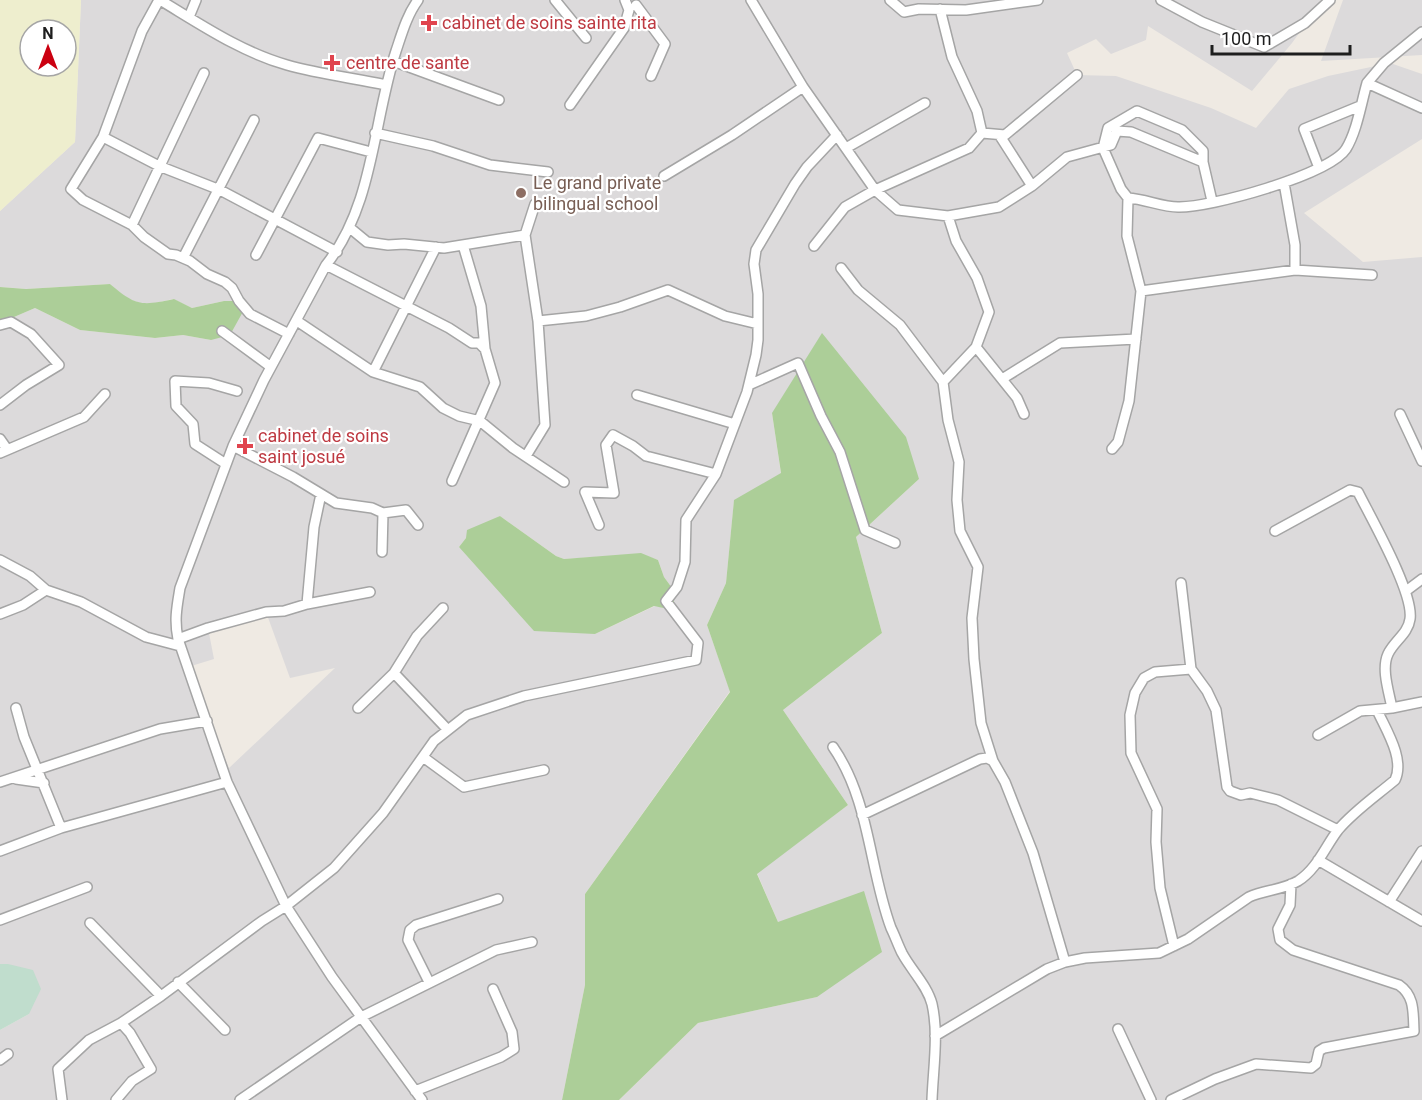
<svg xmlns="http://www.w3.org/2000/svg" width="1422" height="1100" viewBox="0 0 1422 1100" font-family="Roboto,sans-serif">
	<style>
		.residential { fill: #dcdadb; fill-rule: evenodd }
		.farmland { fill: #eeeece; fill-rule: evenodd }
		.forest { fill: #acce98 }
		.wetland { fill: #c0ddcd }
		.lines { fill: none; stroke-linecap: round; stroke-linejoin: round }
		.minor-casing { stroke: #a5a5a5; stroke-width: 12 }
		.minor { stroke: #fff; stroke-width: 9 }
		.health-dot { fill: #e0444e; stroke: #fff; stroke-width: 2 }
		.education-dot { fill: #8d6e63; stroke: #fff; stroke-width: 2 }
		.labels { text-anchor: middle; stroke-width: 4.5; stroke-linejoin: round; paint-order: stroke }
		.health-label { font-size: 18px; fill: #be3a42; stroke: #fff; text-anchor: start }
		.education-label { font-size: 18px; fill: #785e54; stroke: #fff; text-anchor: start }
	</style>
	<rect width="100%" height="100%" fill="#efeae3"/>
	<path class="residential" d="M 81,0 L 1323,0 L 1292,43 L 1252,91 L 1148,26 L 1146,40 L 1111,54 L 1096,39 L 1067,53 L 1077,75 L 1116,76 L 1211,108 L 1256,128 L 1289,89 L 1328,76 L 1390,63 L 1422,74 L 1422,139 L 1304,213 L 1363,262 L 1422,257 L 1422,1100 L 619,1100 L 698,1023 L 817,997 L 778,922 L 757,873 L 848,805 L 783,710 L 882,633 L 856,537 L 919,479 L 772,413 L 781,474 L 734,501 L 726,583 L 707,625 L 730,691 L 585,894 L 585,985 L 562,1100 L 0,1100 L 0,1030 L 29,1014 L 8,964 L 0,964 L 0,323 L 35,308 L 80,330 L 155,338 L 183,335 L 211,340 L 224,301 L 192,308 L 173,299 L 147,305 L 127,299 L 110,284 L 26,289 L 0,287 L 0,211 L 75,142 ZM 500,516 L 556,556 L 564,559 L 641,554 L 658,560 L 664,577 L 675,592 L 672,609 L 655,606 L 595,634 L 459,547 L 466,538 ZM 266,612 L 290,678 L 335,668 L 229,768 L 188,667 L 214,659 L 208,628 Z
		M 1343,0 L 1422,0 L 1422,55 L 1321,61 Z"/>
	<path class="farmland" d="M 0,0 L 81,0 L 75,142 L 0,211 ZM 30,30 L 66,30 L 66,66 L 30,66 Z"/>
	<path class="forest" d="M 110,284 C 136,306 141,306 174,299 L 192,308 L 224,301 L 239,301 L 245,308 L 230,335 L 211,340 L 183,335 L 155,338 L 80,330 L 35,308 L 0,323 L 0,287 L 26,289 Z
		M 822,333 L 906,437 L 919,479 L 856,537 L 882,633 L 783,710 L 848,805 L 757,874 L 778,922 L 864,891 L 882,952 L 817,997 L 698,1023 L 619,1100 L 562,1100 L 585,985 L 585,894 L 730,692 L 707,625 L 726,583 L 734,500 L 781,473 L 772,413 Z
		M 500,516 L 556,556 L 564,559 L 641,553 L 658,560 L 664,577 L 675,592 L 673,610 L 654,606 L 595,634 L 534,631 L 459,547 L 466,538 L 467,530 Z"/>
	<path class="wetland" d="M 0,964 L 8,964 L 33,970 L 41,989 L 29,1014 L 0,1030 Z"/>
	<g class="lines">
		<defs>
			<path id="minor" d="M 159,0 L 142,31 L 103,137 L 71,189 L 83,200 L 132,225 L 144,237 L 168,254 L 176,255 L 190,261 L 207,274 L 225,282 L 232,288 L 239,301 L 250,314 L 289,334
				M 160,0 C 200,24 241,52 287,65 C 319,74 353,78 386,85
				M 418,0 C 407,15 402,33 396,51 C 373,121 374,205 326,265 L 264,380 L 233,446 L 180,588 C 177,606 174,620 178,639 L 227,782 L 286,906 L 332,977 L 422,1100
				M 555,0 L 586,38
				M 751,0 L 803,87 L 875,190 L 898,210 L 948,216 L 999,207 L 1032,186 L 1067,157 L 1111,145 L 1117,131 L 1131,132 L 1203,162 L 1212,201
				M 890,0 L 904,12 L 919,9 L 966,10 L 1038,0
				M 1161,0 L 1202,22 L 1264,47 L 1305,23 L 1330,0
				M 636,5 L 665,44 L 651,76
				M 940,9 L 952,57 L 977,111 L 982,133
				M 189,17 L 196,0
				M 1422,32 L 1384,63 L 1367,83 L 1422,108
				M 393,61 L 499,100
				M 570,105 L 624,28 L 629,10 L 625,0
				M 375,133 L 433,146 L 490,165 L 548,172
				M 1000,136 L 1032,186
				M 103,137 L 159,166 L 220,190 L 337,252
				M 846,148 L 925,103
				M 1203,162 L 1203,151 L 1182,130 L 1137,111 L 1108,128 L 1103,148 L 1121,189 L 1128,198 C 1145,199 1162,207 1178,207 C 1209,208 1329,175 1346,149 C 1357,131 1361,104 1367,83
				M 1319,168 L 1304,129 L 1360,106
				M 664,176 L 732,135 L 803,87
				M 1284,183 L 1295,245 L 1295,270
				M 535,204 L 525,235 L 538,321 L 586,316 L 620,307 L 668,290 L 725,316 L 758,324
				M 948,216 L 956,241 L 977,278 L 989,312 L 976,347 L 943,382 L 948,420 L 959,462 L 957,500 L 960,531 L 978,567 L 972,618 L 974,659 L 981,723 L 993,761
				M 132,225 L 204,73
				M 350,228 L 367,242 L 388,245 L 404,244 L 444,248 L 525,235
				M 814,246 L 845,207 L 875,190 L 969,148 L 982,133 L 1005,135 L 1077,75
				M 256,255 L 318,138 L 371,152
				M 183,258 L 254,120
				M 326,265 L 449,328 L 472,343 L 479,343 L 485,349
				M 841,268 L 858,290 L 900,325 L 943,382
				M 1141,291 L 1295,270 L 1372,275
				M 297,321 L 373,372 L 420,387 L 443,408 L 459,416 L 480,421 L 513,448 L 564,482
				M 0,325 L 11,322 L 31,334 L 59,365 L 26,385 L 0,405
				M 222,331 L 271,367
				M 976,347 L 1017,398 L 1024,414
				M 373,372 L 436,247
				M 1002,379 L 1060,343 L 1136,339
				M 749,385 L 798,363 L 821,416 L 840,452 L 865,530 L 895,543
				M 637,395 L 735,424
				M 1400,414 L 1422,461
				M 0,439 L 7,449
				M 233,446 L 293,477 L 336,503 L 372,508 L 383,513 L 406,510 L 418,525
				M 1112,449 L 1118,442 L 1129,401 L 1141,291 L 1127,236 L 1128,198
				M 0,453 L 84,417 L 105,394
				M 526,456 L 545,425 L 538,321
				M 226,464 L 195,444 L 193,424 L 176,406 L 175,381 L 209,383 L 237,391
				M 452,481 L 495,383 L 485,349 L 481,306 L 463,245
				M 599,525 L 585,492 L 614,493 L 606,445 L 613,435 L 633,446 L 646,456 L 716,474 L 747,392 L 756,355 L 758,340 L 758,294 L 754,264 L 756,250 L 795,184 L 807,167 L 837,135
				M 1275,531 L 1350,490 L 1358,492 C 1371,518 1414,593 1410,619 C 1408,634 1394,641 1388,654 C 1381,669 1389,692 1392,708
				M 382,552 L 383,513
				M 0,560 L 30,576 L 46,590 L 81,602 L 146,637 L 180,646
				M 1181,583 L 1191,669 L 1207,691 L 1216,710 L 1227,787 L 1230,791 L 1241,795 L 1250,793 L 1278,800 L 1338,830
				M 1406,591 L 1422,579
				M 307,604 L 314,527 L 321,494
				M 0,614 L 23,605 L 46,590
				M 178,639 L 208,628 L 266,612 L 284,611 L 307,604 L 370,592
				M 394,673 L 448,730
				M 16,708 L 24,737 L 61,828
				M 358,708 L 394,673 L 417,636 L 443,608
				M 1318,735 L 1360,711 L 1392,708 L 1422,702
				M 833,747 C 870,800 869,869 891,928 C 895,936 898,945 902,953 C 911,970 927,985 932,1004 C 939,1035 933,1069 932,1100
				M 423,757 L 464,787 L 544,770
				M 16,779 L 44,783
				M 0,782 L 160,729 L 207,721
				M 862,815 L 980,759 L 987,758 L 993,761 L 1005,782 L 1033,853 L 1065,962
				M 0,851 L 61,828 L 227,782
				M 1318,860 L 1422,921
				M 1389,902 L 1422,851
				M 0,920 L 87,887
				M 90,923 L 161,996
				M 1174,946 L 1160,888 L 1156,842 L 1157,809 L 1131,753 L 1130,715 L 1135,693 L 1144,678 L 1155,672 L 1191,669
				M 178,982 L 225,1030
				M 429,982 L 408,940 L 410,930 L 416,925 L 498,899
				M 1118,1029 L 1151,1100
				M 935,1036 L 1047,969 L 1065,962 L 1085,958 L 1159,953 L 1188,939 L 1249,897 C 1264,890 1283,890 1298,881 C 1317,869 1325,847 1338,830 C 1354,811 1376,796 1395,780 C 1405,759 1386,730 1377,710
				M 0,1060 L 8,1054
				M 415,1091 L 501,1057 L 514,1049 L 512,1032 L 493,989
				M 62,1100 L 58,1069 L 89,1040 L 121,1023
				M 116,1100 L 132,1081 L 151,1069 L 130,1033 L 121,1023 L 161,996 L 262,921 L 286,906 L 334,868 L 383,813 L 434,741 L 467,715 L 524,696 L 696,660 L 698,643 L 666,601 L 677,587 L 685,562 L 686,520 L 716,474
				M 240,1100 L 361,1017 L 496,950 L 532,942
				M 1171,1100 L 1215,1079 L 1256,1064 L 1311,1068 L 1316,1064 L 1319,1051 L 1324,1048 L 1414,1031 C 1413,1013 1415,996 1399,985 L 1293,950 L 1280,940 L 1278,929 L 1290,905 L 1291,884"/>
		</defs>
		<use href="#minor" class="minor-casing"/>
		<use href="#minor" class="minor"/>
	</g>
	<g class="health-dot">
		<path d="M426 14h6v6h6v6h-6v6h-6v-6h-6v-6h6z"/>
		<path d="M329 54h6v6h6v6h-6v6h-6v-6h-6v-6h6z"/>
		<path d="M242 437h6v6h6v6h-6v6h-6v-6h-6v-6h6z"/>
	</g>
	<circle class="education-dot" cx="521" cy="193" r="6"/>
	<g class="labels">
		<g class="health-label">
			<text x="442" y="29">cabinet de soins sainte rita</text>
			<text x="346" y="69">centre de sante</text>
			<text x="258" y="442">cabinet de soins<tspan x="258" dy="21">saint josué</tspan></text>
		</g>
		<g class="education-label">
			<text x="533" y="189">Le grand private<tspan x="533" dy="21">bilingual school</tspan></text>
		</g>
	</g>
	<g transform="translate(48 48)"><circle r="28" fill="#ffffff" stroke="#a5a5a5" stroke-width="1.5"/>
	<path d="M0-4.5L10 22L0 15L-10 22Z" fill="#cb0010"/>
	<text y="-9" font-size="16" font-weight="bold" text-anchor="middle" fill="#1e1e1e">N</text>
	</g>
	<path d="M1212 45v9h138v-9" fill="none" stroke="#1e1e1e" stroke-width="3"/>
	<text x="1221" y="45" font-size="18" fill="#1e1e1e" stroke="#ffffff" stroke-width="4.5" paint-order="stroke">100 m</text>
</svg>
